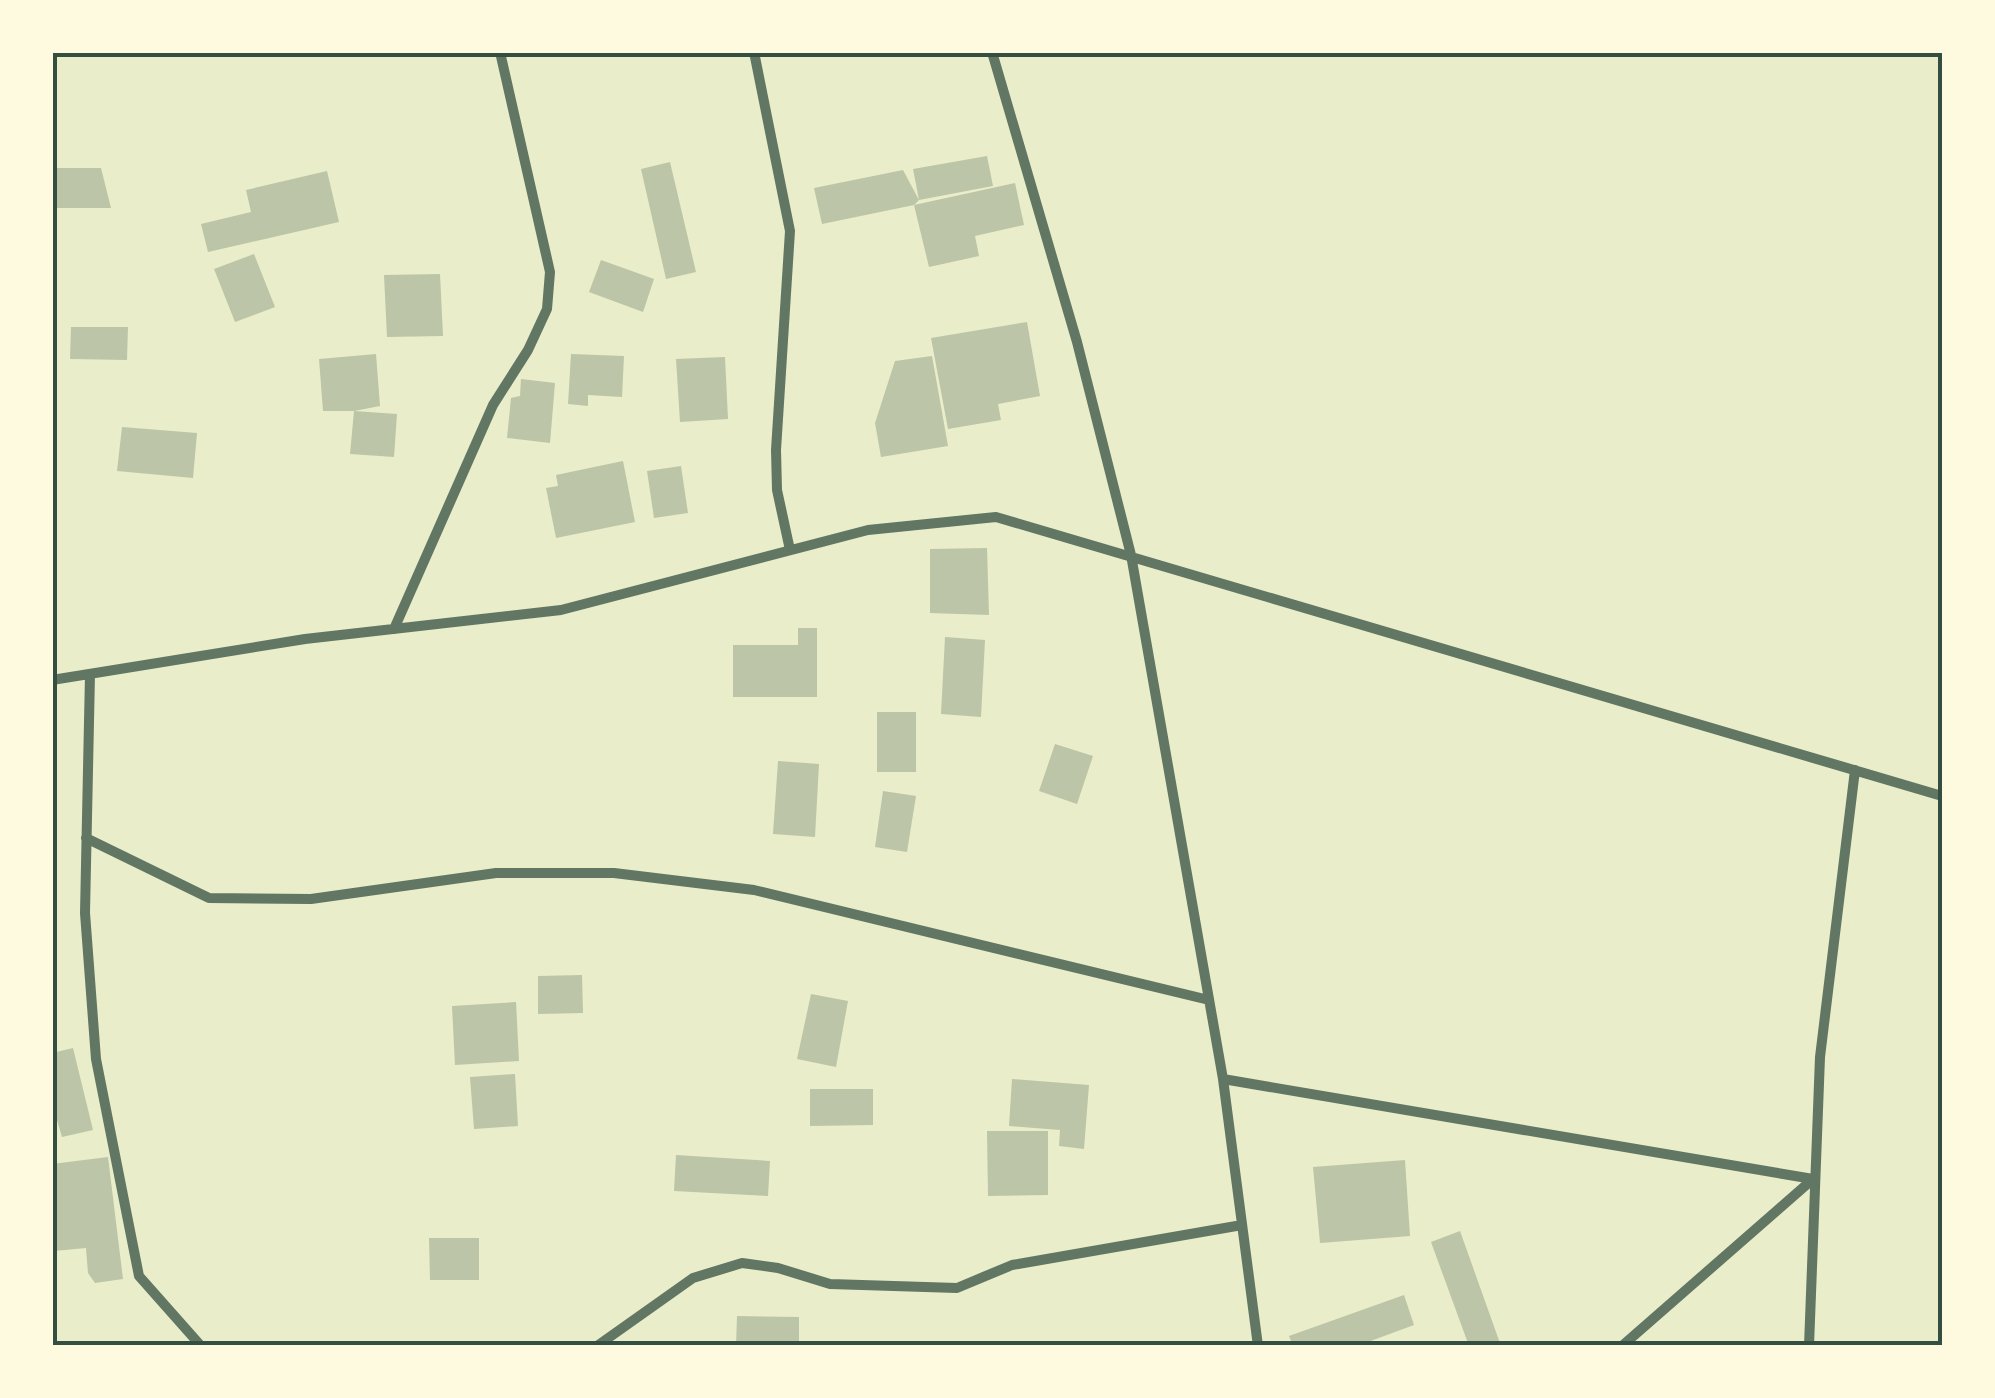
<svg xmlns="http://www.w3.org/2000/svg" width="1995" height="1398" viewBox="0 0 1995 1398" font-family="'Zilla Slab',serif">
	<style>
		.building { fill: #bcc5a7 }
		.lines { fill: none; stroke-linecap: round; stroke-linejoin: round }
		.minor { stroke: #617663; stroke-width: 10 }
		.neatline { fill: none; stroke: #344e41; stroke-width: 4 }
	</style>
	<rect width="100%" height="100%" fill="#e9edc9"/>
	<path class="building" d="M 987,156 L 993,186 L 919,200 L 914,205 L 1015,183 L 1024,225 L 975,236 L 979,256 L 929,267 L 914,205 L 822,224 L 814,188 L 903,170 L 919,200 L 913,169 Z
		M 670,162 L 696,272 L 666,279 L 641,169 Z
		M 52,168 L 101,168 L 111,208 L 52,208 Z
		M 327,171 L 339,222 L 208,252 L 201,224 L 251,212 L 246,190 Z
		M 254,254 L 275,307 L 235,322 L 214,269 Z
		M 601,260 L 654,279 L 643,312 L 589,292 Z
		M 440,274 L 443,336 L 387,337 L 384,275 Z
		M 1027,322 L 1040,396 L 998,404 L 1001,420 L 948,429 L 931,338 Z
		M 71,327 L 128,327 L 127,360 L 70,359 Z
		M 376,354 L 380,406 L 354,411 L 397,414 L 394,457 L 350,454 L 354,411 L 323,411 L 319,359 Z
		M 571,354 L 624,356 L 622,397 L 588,395 L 588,406 L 568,404 Z
		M 932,356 L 948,446 L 881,457 L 875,423 L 895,361 Z
		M 725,357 L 728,419 L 680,422 L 676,359 Z
		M 521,379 L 555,383 L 550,443 L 507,438 L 511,398 L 520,396 Z
		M 122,427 L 197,433 L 193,478 L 117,471 Z
		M 623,461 L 635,522 L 556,538 L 546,488 L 558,486 L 556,475 Z
		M 681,466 L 688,513 L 654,518 L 647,471 Z
		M 987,548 L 989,615 L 930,613 L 930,549 Z
		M 798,628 L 817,628 L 817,697 L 733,697 L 733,645 L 798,645 Z
		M 945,637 L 985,640 L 981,717 L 941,714 Z
		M 877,712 L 916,712 L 916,772 L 877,772 Z
		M 1055,744 L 1093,756 L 1077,804 L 1039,791 Z
		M 778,761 L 819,764 L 815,837 L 773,834 Z
		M 883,791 L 916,796 L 907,852 L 875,847 Z
		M 582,975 L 583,1013 L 538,1014 L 538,976 Z
		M 811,994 L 848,1001 L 836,1067 L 797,1059 Z
		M 516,1002 L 519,1061 L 455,1065 L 452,1006 Z
		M 73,1048 L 93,1130 L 62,1137 L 52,1103 L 52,1053 Z
		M 515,1074 L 518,1126 L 474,1129 L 470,1077 Z
		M 1012,1079 L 1089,1085 L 1084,1149 L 1059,1146 L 1060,1130 L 1009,1126 Z
		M 810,1089 L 873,1089 L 873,1125 L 810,1126 Z
		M 987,1131 L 1048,1131 L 1048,1195 L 988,1196 Z
		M 676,1155 L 770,1161 L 768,1196 L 674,1191 Z
		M 108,1157 L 123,1279 L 95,1283 L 88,1273 L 86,1248 L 54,1251 L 52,1164 Z
		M 1405,1160 L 1410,1236 L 1320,1243 L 1313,1167 Z
		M 1460,1231 L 1501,1346 L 1469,1346 L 1431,1242 Z
		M 429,1238 L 479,1238 L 479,1280 L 430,1280 Z
		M 1404,1295 L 1414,1325 L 1357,1346 L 1293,1346 L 1289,1336 Z
		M 737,1316 L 799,1317 L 799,1346 L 736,1346 Z"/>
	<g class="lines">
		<path class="minor" d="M 754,52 L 790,231 L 776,450 L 777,490 L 790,550
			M 992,52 L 1077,342 L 1131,555 L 1223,1079 L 1258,1346
			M 394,629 L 493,405 L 528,350 L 547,309 L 550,272 L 500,52
			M 90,674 L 85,913 L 96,1059 L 139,1276 L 201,1346
			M 52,680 L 305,639 L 561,610 L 868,530 L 996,517 L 1942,796
			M 86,838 L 209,898 L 311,899 L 496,873 L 614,873 L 754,890 L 1209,1000
			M 1223,1079 L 1813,1179
			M 597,1346 L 693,1278 L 742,1263 L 778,1268 L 830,1284 L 957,1288 L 1012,1265 L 1242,1225
			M 1622,1346 L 1813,1179
			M 1809,1346 L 1820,1057 L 1855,770"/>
	</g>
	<rect width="1995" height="1398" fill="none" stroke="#fefae0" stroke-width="110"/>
	<rect x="55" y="55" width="1885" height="1288" class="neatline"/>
</svg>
